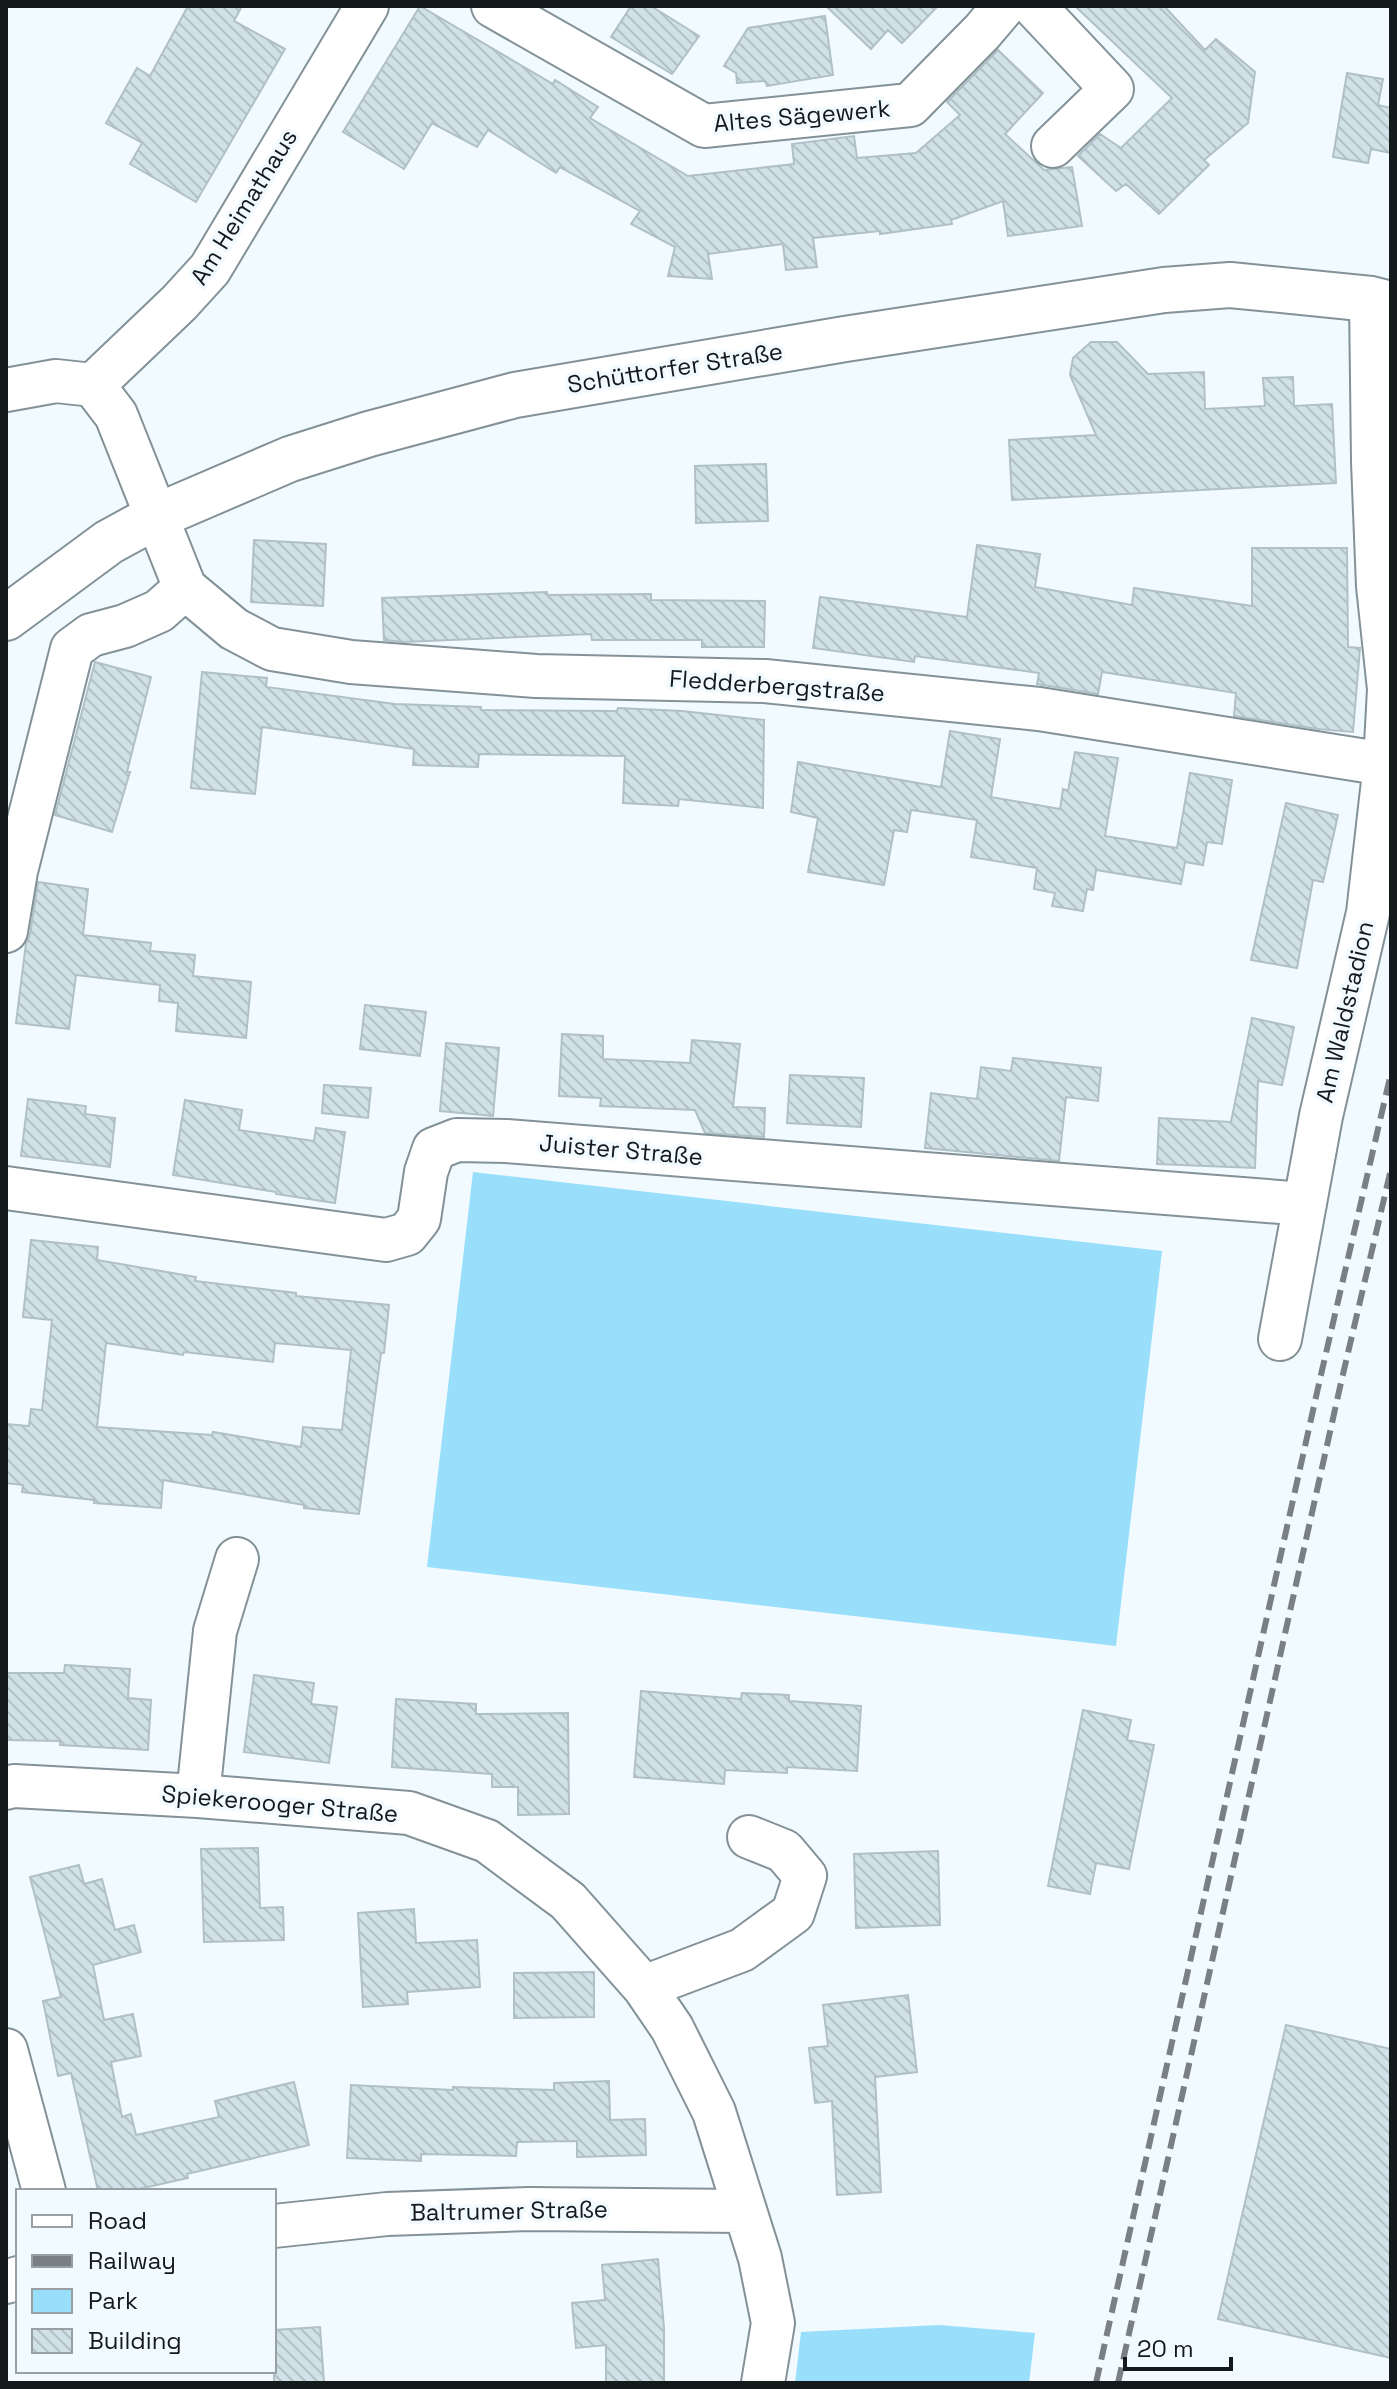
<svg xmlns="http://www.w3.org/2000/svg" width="1397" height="2389" viewBox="0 0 1397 2389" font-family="'Space Grotesk',sans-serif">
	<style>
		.green { fill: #99dffb }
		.building { fill: url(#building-back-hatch); stroke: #b0c0c6; stroke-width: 2; fill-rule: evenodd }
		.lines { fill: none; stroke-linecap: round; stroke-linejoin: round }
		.street-casing { stroke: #839298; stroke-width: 46 }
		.secondary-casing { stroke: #839298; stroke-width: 48 }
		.street { stroke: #fff; stroke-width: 42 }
		.secondary { stroke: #fff; stroke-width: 44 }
		.rail { stroke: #798084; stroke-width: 6; stroke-dasharray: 16 8; stroke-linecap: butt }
		.labels { text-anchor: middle; stroke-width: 7; stroke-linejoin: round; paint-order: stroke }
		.street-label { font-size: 24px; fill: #14191c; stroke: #f1faff }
	</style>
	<defs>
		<pattern id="building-back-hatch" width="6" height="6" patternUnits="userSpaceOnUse" patternTransform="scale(2)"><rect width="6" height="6" fill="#d1e1e8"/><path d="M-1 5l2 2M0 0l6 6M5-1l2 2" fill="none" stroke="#b3c0c6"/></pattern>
	</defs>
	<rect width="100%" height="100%" fill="#f1faff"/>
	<path class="green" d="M 473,1172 L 1162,1251 L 1116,1646 L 427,1567 Z
		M 939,2325 L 1035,2333 L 1029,2383 L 795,2383 L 801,2332 Z"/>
	<path class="building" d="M 188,6 L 242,6 L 234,21 L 285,49 L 196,202 L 130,164 L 142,143 L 106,123 L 137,68 L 150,76 Z
		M 420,6 L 553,84 L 555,80 L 598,107 L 590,118 L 688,176 L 794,164 L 792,144 L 854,136 L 857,158 L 916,153 L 960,115 L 947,102 L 998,50 L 1043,93 L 1005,134 L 1044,170 L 1072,167 L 1082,226 L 1008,236 L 1003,201 L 951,220 L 952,224 L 880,234 L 880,231 L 813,238 L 817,267 L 786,270 L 783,244 L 708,254 L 712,279 L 668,276 L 675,247 L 631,224 L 640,211 L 560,167 L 556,173 L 488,130 L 477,147 L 432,123 L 404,169 L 343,132 Z
		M 631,6 L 651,6 L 699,36 L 672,74 L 611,37 Z
		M 826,6 L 938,6 L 902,43 L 888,30 L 871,49 Z
		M 1075,6 L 1164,6 L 1205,50 L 1216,39 L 1255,72 L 1248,123 L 1204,160 L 1209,165 L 1159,214 L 1126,184 L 1116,191 L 1078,156 L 1100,134 L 1121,148 L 1172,98 Z
		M 825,16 L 833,75 L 767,86 L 765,81 L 737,83 L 736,73 L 724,66 L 748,28 Z
		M 1347,73 L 1383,79 L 1378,105 L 1391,108 L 1391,153 L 1371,149 L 1368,163 L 1333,157 Z
		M 1091,342 L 1117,342 L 1148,374 L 1204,372 L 1205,409 L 1265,406 L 1263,378 L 1293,377 L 1294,406 L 1332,404 L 1336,483 L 1012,500 L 1009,440 L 1096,435 L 1070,375 L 1073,358 Z
		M 766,464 L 768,521 L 696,523 L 695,466 Z
		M 254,540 L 326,544 L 323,606 L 251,602 Z
		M 977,545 L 1040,554 L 1035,587 L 1132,605 L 1134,588 L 1252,606 L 1252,548 L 1347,548 L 1348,647 L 1360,648 L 1353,732 L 1318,729 L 1234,716 L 1236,693 L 1102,672 L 1098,694 L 1037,684 L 1039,673 L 915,656 L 914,662 L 813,648 L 820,597 L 967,617 Z
		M 547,592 L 547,595 L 651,594 L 651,600 L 765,601 L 764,647 L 702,647 L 702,640 L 592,640 L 591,634 L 403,642 L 384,640 L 382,598 Z
		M 95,662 L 151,677 L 127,772 L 130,772 L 112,832 L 55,815 Z
		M 202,672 L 267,678 L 266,687 L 395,704 L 481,707 L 481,710 L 617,711 L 618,708 L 682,711 L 764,720 L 763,808 L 679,799 L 678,806 L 623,803 L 625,756 L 479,754 L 478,767 L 413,765 L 414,749 L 262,727 L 255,794 L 191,788 Z
		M 950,731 L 1000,739 L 991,797 L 1060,809 L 1063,789 L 1068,791 L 1075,752 L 1118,758 L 1105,836 L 1177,848 L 1190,773 L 1232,780 L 1222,844 L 1207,842 L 1203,865 L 1185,862 L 1181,884 L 1096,870 L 1093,890 L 1087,889 L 1083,911 L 1052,906 L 1055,893 L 1034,889 L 1037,868 L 971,857 L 977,820 L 911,810 L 907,832 L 894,830 L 884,885 L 808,872 L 818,818 L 791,812 L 798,762 L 941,787 Z
		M 1286,803 L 1338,815 L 1323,882 L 1313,880 L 1297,968 L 1251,960 Z
		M 38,882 L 88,889 L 83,935 L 151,943 L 150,951 L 195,955 L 193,976 L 251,982 L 246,1038 L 176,1031 L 178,1003 L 159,1001 L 160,985 L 76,975 L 69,1029 L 16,1023 L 26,943 L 30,935 Z
		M 365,1005 L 426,1012 L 420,1056 L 360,1049 Z
		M 1252,1018 L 1294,1027 L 1282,1085 L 1258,1081 L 1255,1168 L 1157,1164 L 1159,1118 L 1231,1122 Z
		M 562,1034 L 603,1036 L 603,1059 L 690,1063 L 692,1040 L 740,1044 L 733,1107 L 765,1108 L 764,1137 L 705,1133 L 695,1110 L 600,1106 L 601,1098 L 559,1096 Z
		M 446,1043 L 499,1048 L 493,1116 L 440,1111 Z
		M 1013,1058 L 1101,1068 L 1098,1101 L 1066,1097 L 1059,1161 L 925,1148 L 931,1093 L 977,1099 L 981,1067 L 1011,1071 Z
		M 790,1075 L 864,1078 L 861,1127 L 787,1123 Z
		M 324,1085 L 371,1088 L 368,1118 L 322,1113 Z
		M 28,1099 L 86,1106 L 85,1114 L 115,1118 L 110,1167 L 21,1156 Z
		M 185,1100 L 242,1110 L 239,1130 L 314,1141 L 316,1128 L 345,1132 L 335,1203 L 276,1194 L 276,1192 L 173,1175 Z
		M 31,1240 L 98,1247 L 97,1260 L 196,1277 L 195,1281 L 296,1293 L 296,1296 L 389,1305 L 384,1353 L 381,1353 L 359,1514 L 304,1508 L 304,1505 L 163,1480 L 161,1508 L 94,1503 L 94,1500 L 22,1492 L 23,1485 L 6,1483 L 6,1424 L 29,1426 L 31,1409 L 42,1410 L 52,1320 L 23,1317 ZM 106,1343 L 183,1355 L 184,1352 L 273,1362 L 275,1343 L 351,1350 L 342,1430 L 303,1427 L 301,1447 L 213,1432 L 212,1435 L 97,1427 Z
		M 65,1665 L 130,1669 L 128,1698 L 151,1700 L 148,1750 L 60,1745 L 60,1741 L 6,1740 L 6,1673 L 64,1673 Z
		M 254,1675 L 314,1683 L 311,1704 L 337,1707 L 329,1763 L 244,1752 Z
		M 641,1691 L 741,1699 L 742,1693 L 789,1695 L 789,1701 L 861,1706 L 857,1771 L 787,1767 L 787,1773 L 725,1770 L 724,1784 L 634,1777 Z
		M 396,1699 L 476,1704 L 476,1714 L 568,1713 L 569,1814 L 518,1815 L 518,1787 L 492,1787 L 492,1774 L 392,1767 Z
		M 1083,1710 L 1131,1720 L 1127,1740 L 1154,1745 L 1129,1869 L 1096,1863 L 1090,1894 L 1048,1886 Z
		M 258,1848 L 260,1908 L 283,1907 L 284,1940 L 204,1942 L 201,1849 Z
		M 938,1851 L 940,1925 L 856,1928 L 854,1854 Z
		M 79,1865 L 84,1884 L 102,1879 L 115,1930 L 134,1925 L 141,1952 L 93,1965 L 104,2020 L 133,2014 L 141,2056 L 111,2062 L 122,2117 L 131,2114 L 136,2135 L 219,2117 L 215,2101 L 294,2082 L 309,2145 L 187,2174 L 188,2178 L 130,2191 L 98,2191 L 71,2073 L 58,2076 L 43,2001 L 61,1997 L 30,1877 Z
		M 414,1909 L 416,1943 L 477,1940 L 480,1987 L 407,1992 L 408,2004 L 363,2007 L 358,1913 Z
		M 594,1972 L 594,2017 L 514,2018 L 514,1973 Z
		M 908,1995 L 917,2072 L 875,2077 L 881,2192 L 837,2195 L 832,2101 L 815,2103 L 809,2048 L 828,2046 L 823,2005 Z
		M 1286,2025 L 1391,2049 L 1391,2358 L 1218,2319 Z
		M 609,2081 L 610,2120 L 645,2119 L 646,2155 L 577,2157 L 577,2141 L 517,2142 L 516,2156 L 421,2154 L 421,2161 L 347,2158 L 351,2085 L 453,2090 L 453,2087 L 554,2090 L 554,2083 Z
		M 658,2259 L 664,2328 L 664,2383 L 606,2383 L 606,2345 L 576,2348 L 572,2303 L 605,2300 L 602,2265 Z
		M 320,2327 L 324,2383 L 274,2383 L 274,2330 Z"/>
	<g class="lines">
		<defs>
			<path id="street" d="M 493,6 L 704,126 L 910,105 L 982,32 L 1004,6
				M 1034,6 L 1112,89 L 1053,146
				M 93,385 L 179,303 L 210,269 L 367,6
				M 6,390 L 56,381 L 93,385 L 116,415 L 185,588 L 234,629 L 272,649 L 351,662 L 536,676 L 765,681 L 1039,709 L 1385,764
				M 6,931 L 16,871 L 72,649 L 91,635 L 125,626 L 159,611 L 185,588
				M 6,1188 L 386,1240 L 407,1234 L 419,1219 L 426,1172 L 434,1149 L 457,1140 L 506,1141 L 1305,1204
				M 1280,1339 L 1321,1116 L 1368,913 L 1385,764 L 1389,689 L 1378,586 L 1373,462 L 1371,299
				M 6,1788 L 14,1786 L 198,1796 L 409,1813 L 487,1841 L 568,1901 L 644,1987 L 672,2028 L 714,2112 L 760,2258 L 773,2323 L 763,2383
				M 198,1796 L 215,1631 L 237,1559
				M 644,1987 L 742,1950 L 793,1913 L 805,1876 L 784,1851 L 749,1837
				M 6,2050 L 44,2191
				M 274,2226 L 387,2214 L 528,2209 L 744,2211
				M 6,2282 L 18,2278"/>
			<path id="secondary" d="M 6,618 L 109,542 L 155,517 L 290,459 L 369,434 L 515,395 L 845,339 L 1164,290 L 1230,285 L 1371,299 L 1391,304"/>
		</defs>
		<use href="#street" class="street-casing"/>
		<use href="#secondary" class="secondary-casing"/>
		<use href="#street" class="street"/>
		<use href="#secondary" class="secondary"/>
		<path class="rail" d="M 1096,2383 L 1320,1379 L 1391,1073
			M 1118,2383 L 1340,1387 L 1391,1169"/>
	</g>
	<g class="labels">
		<g class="street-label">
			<text transform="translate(802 116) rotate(-5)" y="8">Altes Sägewerk</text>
			<text transform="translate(244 207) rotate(-58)" y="8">Am Heimathaus</text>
			<text transform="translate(675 368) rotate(-9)" y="8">Schüttorfer Straße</text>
			<text transform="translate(777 686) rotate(4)" y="8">Fledderbergstraße</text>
			<text transform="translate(1345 1012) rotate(-77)" y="8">Am Waldstadion</text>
			<text transform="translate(621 1150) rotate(5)" y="8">Juister Straße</text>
			<text transform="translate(280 1804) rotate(5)" y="8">Spiekerooger Straße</text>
			<text transform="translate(509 2211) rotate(-1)" y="8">Baltrumer Straße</text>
		</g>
	</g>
	<rect width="1397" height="2389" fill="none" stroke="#14191c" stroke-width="16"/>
	<rect x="16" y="2189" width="260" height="184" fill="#f1faff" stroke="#99a0a4" stroke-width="2"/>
	<rect x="32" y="2215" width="40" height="12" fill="#ffffff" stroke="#99a0a4" stroke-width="2"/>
	<text x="88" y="2229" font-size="24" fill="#14191c">Road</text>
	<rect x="32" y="2255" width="40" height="12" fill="#798084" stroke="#99a0a4" stroke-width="2"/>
	<text x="88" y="2269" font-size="24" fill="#14191c">Railway</text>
	<rect x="32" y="2289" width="40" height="24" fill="#99dffb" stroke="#99a0a4" stroke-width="2"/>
	<text x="88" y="2309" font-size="24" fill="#14191c">Park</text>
	<rect x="32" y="2329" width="40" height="24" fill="url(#building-back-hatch)" stroke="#99a0a4" stroke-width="2"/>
	<text x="88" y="2349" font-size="24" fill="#14191c">Building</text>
	<path d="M1125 2357v12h106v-12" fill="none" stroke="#14191c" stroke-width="4"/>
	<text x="1137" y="2357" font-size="24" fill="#14191c" stroke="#f1faff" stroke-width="6" paint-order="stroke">20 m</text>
</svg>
